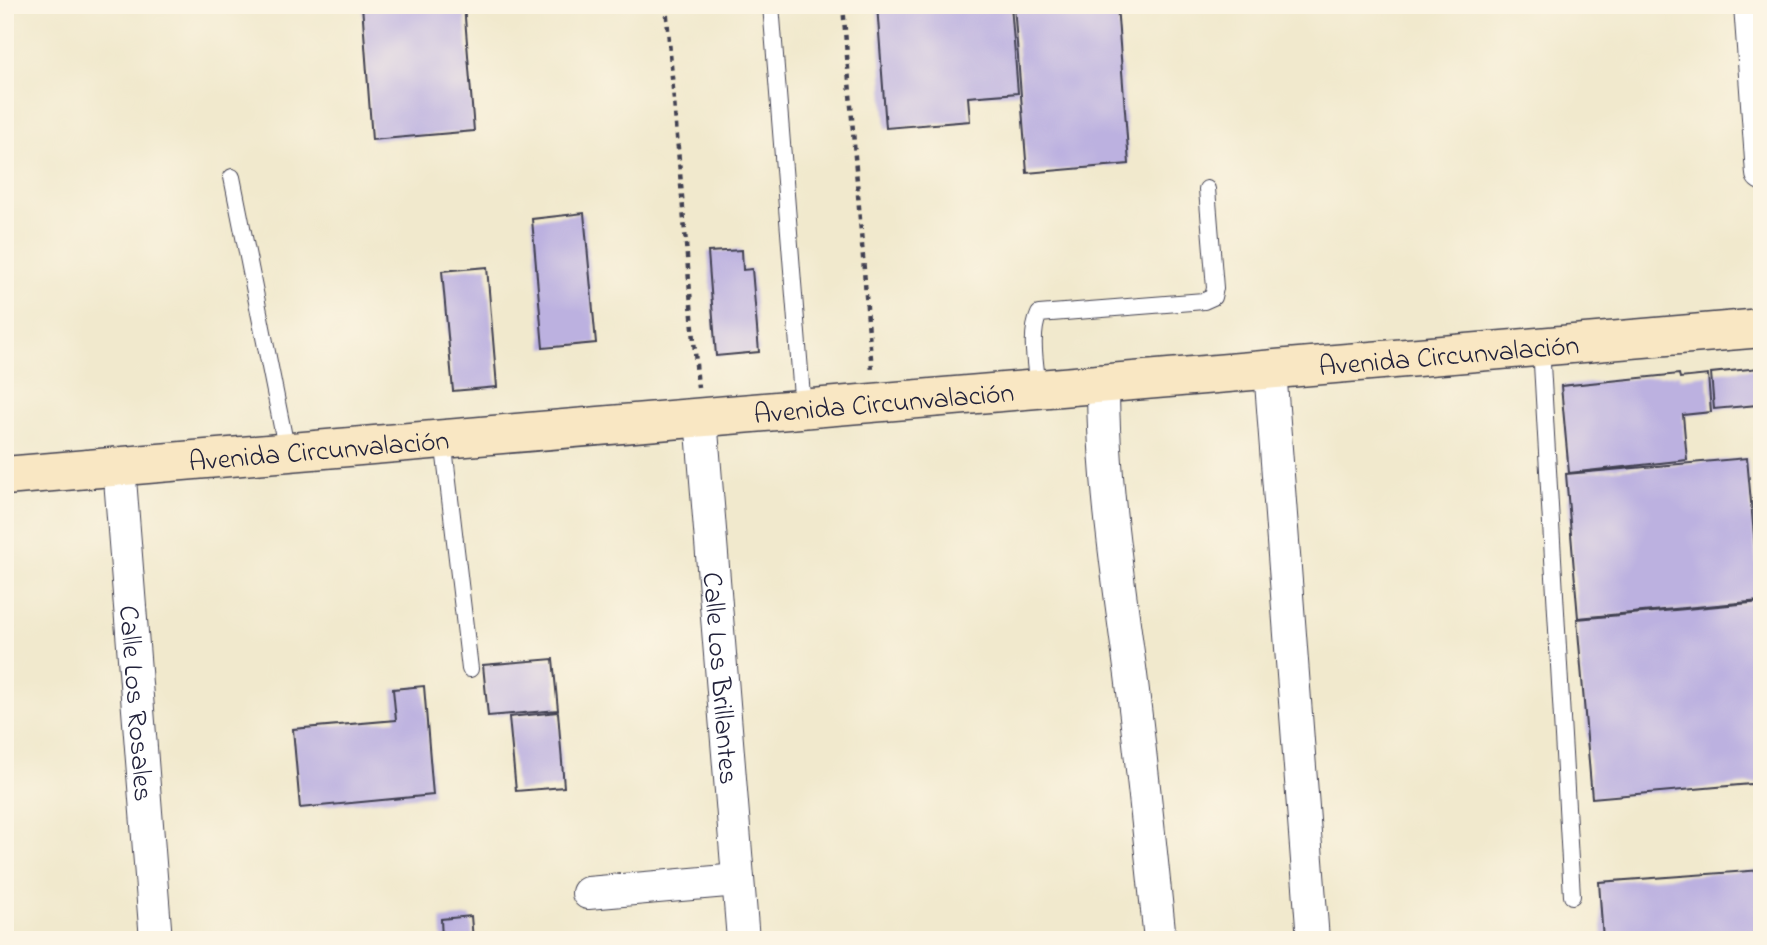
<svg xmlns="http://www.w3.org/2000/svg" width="1767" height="945" viewBox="0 0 1767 945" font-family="'Indie Flower',sans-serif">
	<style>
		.building { fill: #bcb1e0 }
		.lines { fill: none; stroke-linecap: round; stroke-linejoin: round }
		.lane-casing { stroke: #414051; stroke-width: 18 }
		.street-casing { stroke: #414051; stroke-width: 34 }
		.secondary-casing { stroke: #414051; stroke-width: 41 }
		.path { stroke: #414051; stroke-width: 4.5; stroke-dasharray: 5 5; stroke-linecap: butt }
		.lane { stroke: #fff; stroke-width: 16 }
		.street { stroke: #fff; stroke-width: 32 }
		.secondary { stroke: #f9e7c3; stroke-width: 38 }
		.labels { text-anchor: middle; stroke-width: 6; stroke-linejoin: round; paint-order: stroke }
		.street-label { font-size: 28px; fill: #22223b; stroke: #fcf5e5 }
	</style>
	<rect width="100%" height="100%" fill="#fcf5e5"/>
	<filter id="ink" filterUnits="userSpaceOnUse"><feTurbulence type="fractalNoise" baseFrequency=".0143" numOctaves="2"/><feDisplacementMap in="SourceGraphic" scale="14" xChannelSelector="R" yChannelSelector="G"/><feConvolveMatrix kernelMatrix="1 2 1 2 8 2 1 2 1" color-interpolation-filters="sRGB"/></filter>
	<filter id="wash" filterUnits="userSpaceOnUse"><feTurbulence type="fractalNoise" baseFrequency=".00686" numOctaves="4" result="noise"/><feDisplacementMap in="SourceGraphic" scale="28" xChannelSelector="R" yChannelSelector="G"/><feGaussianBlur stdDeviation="1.57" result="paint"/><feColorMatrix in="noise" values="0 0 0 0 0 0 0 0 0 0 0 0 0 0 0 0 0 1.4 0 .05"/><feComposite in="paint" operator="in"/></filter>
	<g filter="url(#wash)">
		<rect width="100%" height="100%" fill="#f1e9cd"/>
		<g id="blocks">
			<path class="building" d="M 362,5 L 464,5 L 474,131 L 372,140 Z
				M 877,5 L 1011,5 L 1018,93 L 968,97 L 970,121 L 886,128 Z
				M 1014,5 L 1117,5 L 1129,164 L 1027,173 Z
				M 584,213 L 596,343 L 543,348 L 532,219 Z
				M 742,250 L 743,270 L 752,269 L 759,352 L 716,356 L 708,252 Z
				M 487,267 L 497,387 L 453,391 L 442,271 Z
				M 1759,368 L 1762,394 L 1756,394 L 1757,405 L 1714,409 L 1711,373 Z
				M 1679,374 L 1680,378 L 1708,375 L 1711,412 L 1683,415 L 1687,460 L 1569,473 L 1561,386 Z
				M 1747,458 L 1760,601 L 1578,618 L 1566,474 Z
				M 1762,602 L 1762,783 L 1592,798 L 1577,619 Z
				M 553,659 L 558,710 L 488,716 L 483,665 Z
				M 424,686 L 433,795 L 300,808 L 293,729 L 396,720 L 393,689 Z
				M 558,712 L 564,787 L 516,791 L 509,717 Z
				M 1762,870 L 1762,940 L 1603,940 L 1599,882 Z
				M 471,916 L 473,940 L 442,940 L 441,919 Z"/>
		</g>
	</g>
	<g filter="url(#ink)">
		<use href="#blocks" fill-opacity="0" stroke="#414051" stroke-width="2"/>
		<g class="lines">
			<defs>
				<path id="lane" d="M 771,5 L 803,409
					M 232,177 L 287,452
					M 1541,346 L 1572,896
					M 1038,389 C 1036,367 1029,335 1039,314 L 1204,301 L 1213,297 L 1215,288 L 1207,189
					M 443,439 L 470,669"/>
				<g id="street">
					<path d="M 1750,5 L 1762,174"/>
					<path d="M 1270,369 L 1313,940"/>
					<path d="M 1103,384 C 1103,481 1118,578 1131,675 C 1142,763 1151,851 1160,940"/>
					<path id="s1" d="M 701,418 L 743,940"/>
					<path id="s2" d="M 119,466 L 156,940"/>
					<path d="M 588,893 L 738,880"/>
				</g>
				<g id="secondary">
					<path id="s3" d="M 5,476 L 1762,328"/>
				</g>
			</defs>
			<use href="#lane" class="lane-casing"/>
			<use href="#street" class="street-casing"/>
			<use href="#secondary" class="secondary-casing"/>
			<path class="path" d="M 666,5 L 698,388
				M 843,5 L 872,371"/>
			<use href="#lane" class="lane"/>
			<use href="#street" class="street"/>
			<use href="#secondary" class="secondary"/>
		</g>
	</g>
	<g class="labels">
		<g class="street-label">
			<text dy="10" stroke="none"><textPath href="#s3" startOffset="1449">Avenida Circunvalación</textPath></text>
			<text dy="10" stroke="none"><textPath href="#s3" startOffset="882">Avenida Circunvalación</textPath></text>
			<text dy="10" stroke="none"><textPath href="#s3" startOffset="315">Avenida Circunvalación</textPath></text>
			<text dy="10" stroke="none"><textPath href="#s1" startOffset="261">Calle Los Brillantes</textPath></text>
			<text dy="10" stroke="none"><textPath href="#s2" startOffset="238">Calle Los Rosales</textPath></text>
		</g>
	</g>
	<rect width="1767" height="945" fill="none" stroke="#fcf5e5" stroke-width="28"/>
</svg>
